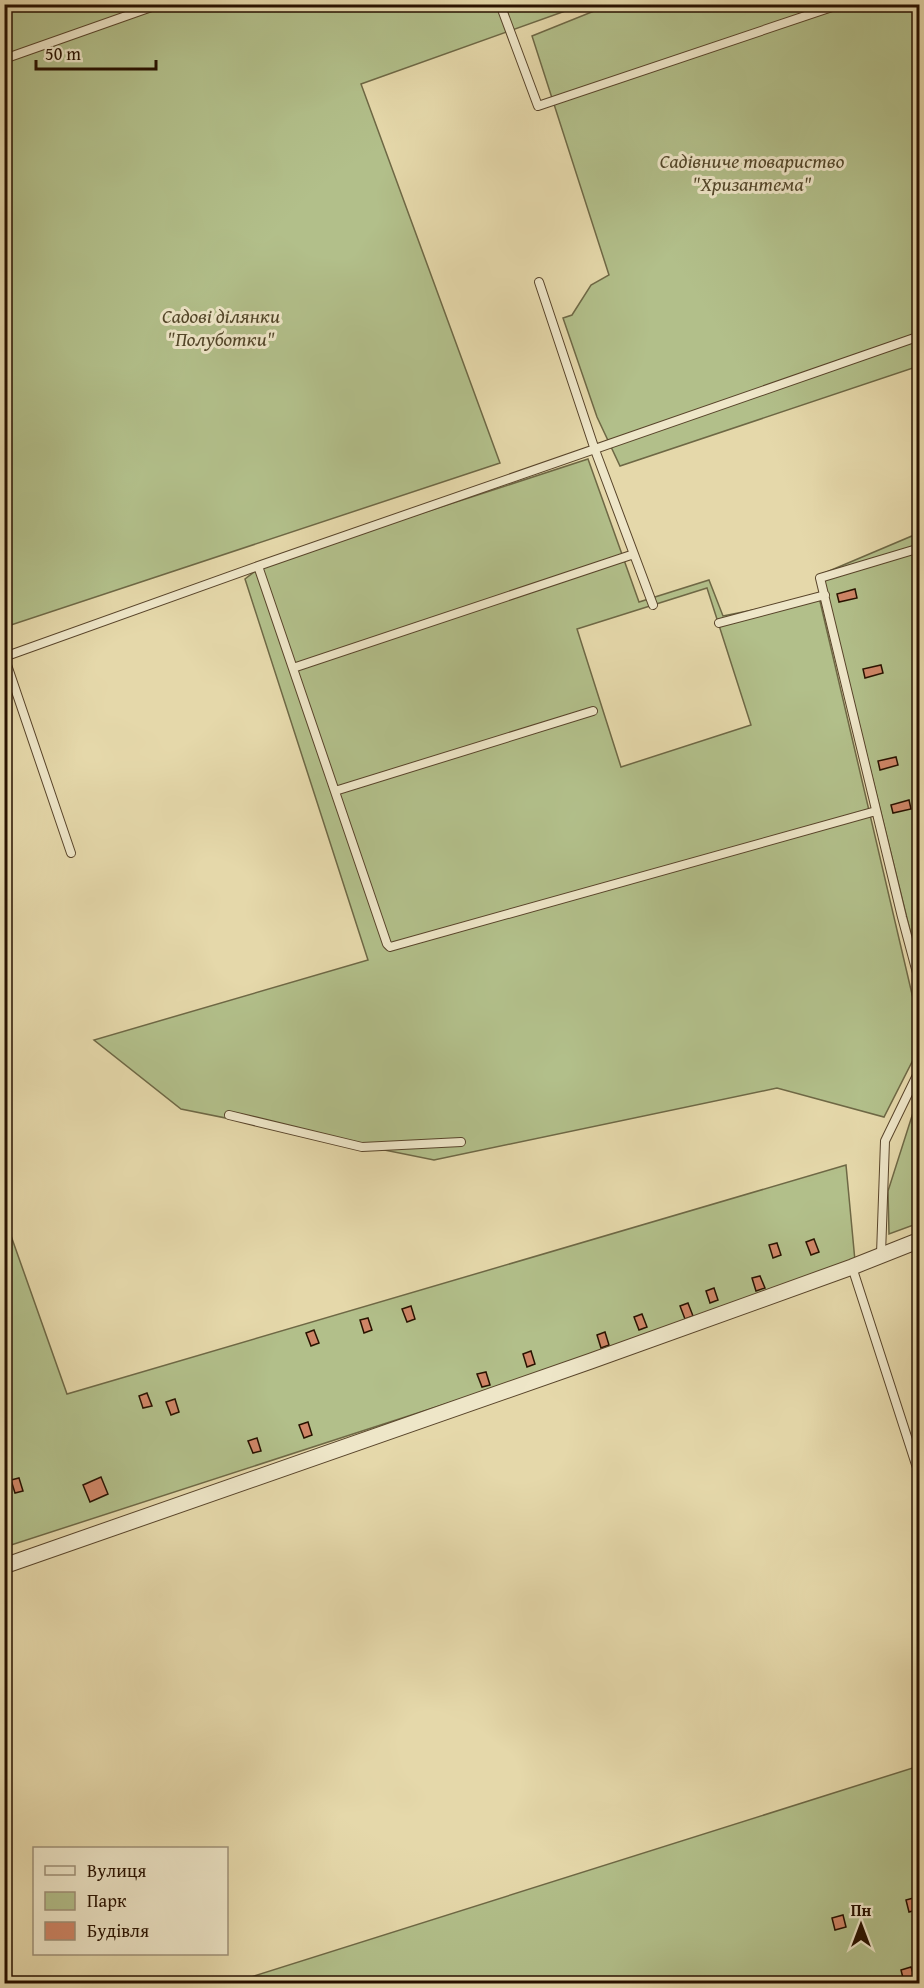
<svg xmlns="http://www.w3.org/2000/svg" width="924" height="1988" viewBox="0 0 924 1988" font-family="'Gentium Book Plus',serif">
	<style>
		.green { fill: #b2bf8a; stroke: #6e6845; stroke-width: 1.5; fill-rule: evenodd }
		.building { fill: #cf8667; stroke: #291200; stroke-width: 1.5 }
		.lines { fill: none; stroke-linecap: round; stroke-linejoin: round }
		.lane-casing { stroke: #58442a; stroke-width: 10 }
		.street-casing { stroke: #58442a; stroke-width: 17 }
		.lane { stroke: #eee6c8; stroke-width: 8 }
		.street { stroke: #eee6c8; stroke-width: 15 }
		.labels { text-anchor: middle; stroke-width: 6; stroke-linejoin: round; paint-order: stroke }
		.park-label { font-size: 20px; font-style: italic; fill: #524629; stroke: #eee6c8 }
	</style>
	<rect width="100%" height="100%" fill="#e5d8aa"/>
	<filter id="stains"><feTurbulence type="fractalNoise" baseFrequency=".00333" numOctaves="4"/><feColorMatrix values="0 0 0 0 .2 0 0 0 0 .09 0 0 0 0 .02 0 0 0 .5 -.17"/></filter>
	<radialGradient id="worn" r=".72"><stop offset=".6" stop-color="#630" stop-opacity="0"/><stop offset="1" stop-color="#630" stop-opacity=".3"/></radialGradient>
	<path class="green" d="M 4,5 L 582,5 L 361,84 L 500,463 L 5,627 Z
		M 609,5 L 919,5 L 919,366 L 620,466 L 597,417 L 563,318 L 572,315 L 591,285 L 609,275 L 532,36 Z
		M 588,459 L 639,602 L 709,580 L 723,616 L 819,597 L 919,1024 L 919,1048 L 884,1117 L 777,1088 L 434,1160 L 181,1109 L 94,1040 L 368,960 L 245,579 L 263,565 ZM 707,588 L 751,725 L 621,767 L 577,629 Z
		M 919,533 L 919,967 L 822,574 Z
		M 919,1094 L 919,1223 L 889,1234 L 888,1191 Z
		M 846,1165 L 855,1261 L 630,1344 L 5,1547 L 4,1216 L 67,1394 Z
		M 919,1766 L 919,1983 L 232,1983 Z"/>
	<path class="building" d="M 855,589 L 857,598 L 839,602 L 837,594 Z
		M 881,665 L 883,673 L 865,678 L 863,669 Z
		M 896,757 L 898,765 L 880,770 L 878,761 Z
		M 909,800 L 911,809 L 893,813 L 891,805 Z
		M 814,1239 L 819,1252 L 811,1255 L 806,1242 Z
		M 777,1243 L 781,1255 L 773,1258 L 769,1245 Z
		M 760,1276 L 765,1288 L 756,1291 L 752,1278 Z
		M 714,1288 L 718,1300 L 710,1303 L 706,1291 Z
		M 688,1303 L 693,1316 L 685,1319 L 680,1306 Z
		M 411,1306 L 415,1319 L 407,1322 L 402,1309 Z
		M 642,1314 L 647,1327 L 639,1330 L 634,1317 Z
		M 368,1318 L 372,1330 L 364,1333 L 360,1320 Z
		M 314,1330 L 319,1343 L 311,1346 L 306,1333 Z
		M 605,1332 L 609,1345 L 601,1348 L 597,1335 Z
		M 531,1351 L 535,1364 L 527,1367 L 523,1354 Z
		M 486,1372 L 490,1385 L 482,1387 L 477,1374 Z
		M 147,1393 L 152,1406 L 143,1408 L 139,1396 Z
		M 175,1399 L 179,1412 L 171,1415 L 166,1402 Z
		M 308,1422 L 312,1435 L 304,1438 L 299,1425 Z
		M 257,1438 L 261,1451 L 253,1453 L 248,1441 Z
		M 101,1477 L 108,1494 L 90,1502 L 83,1485 Z
		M 19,1478 L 23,1491 L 15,1493 L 11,1480 Z
		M 917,1897 L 920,1909 L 909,1912 L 906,1900 Z
		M 843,1915 L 846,1927 L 835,1930 L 832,1918 Z
		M 911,1967 L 915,1979 L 904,1982 L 901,1970 Z"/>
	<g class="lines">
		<defs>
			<path id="lane" d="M 500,4 L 538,106 L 841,4
				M 4,59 L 160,4
				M 539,282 L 595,450 L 653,605
				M 920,548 L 820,578 L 902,917 L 920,984
				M 258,566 L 387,944 L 390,947 L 876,811
				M 719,623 L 825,595
				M 4,656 L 71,853
				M 4,657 L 258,566 L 920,336
				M 293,668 L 634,554
				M 335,791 L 593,711
				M 229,1115 L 362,1147 L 461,1142
				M 881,1254 L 885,1141 L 920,1069
				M 852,1267 L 920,1477"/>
			<path id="street" d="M 4,1566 L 591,1361 L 852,1267 L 920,1240"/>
		</defs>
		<use href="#lane" class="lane-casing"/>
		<use href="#street" class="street-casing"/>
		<use href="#lane" class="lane"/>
		<use href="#street" class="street"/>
	</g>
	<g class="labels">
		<g class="park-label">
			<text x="752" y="168">Садівниче товариство<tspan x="752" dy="23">"Хризантема"</tspan></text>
			<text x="221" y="323">Садові ділянки<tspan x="221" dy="23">"Полуботки"</tspan></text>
		</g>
	</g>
	<rect width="924" height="1988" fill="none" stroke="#e5d8aa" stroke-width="24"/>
	<rect x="6" y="6" width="912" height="1976" fill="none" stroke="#291200" stroke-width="3"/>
	<rect x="12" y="12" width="900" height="1964" fill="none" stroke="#291200" stroke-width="1.5"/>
	<rect x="33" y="1847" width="195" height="108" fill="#eee6c8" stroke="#9f9178" stroke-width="1.5"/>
	<rect x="45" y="1866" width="30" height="9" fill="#eee6c8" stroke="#9f9178" stroke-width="1.5"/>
	<text x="87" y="1877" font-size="18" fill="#291200">Вулиця</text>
	<rect x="45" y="1892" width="30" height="18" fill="#b2bf8a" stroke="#9f9178" stroke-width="1.5"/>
	<text x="87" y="1907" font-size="18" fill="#291200">Парк</text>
	<rect x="45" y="1922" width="30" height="18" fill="#cf8667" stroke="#9f9178" stroke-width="1.5"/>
	<text x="87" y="1937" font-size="18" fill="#291200">Будівля</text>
	<g transform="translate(861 1925)" stroke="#eee6c8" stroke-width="4.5" paint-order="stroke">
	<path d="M0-4.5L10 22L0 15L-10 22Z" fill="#291200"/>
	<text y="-9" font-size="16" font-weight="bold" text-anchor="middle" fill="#291200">Пн</text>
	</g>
	<path d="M36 60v9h120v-9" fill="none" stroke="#291200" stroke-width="3"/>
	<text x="45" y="60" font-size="18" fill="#291200" stroke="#eee6c8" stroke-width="4.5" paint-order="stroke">50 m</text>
	<rect width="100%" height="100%" filter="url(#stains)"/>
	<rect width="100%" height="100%" fill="url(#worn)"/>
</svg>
